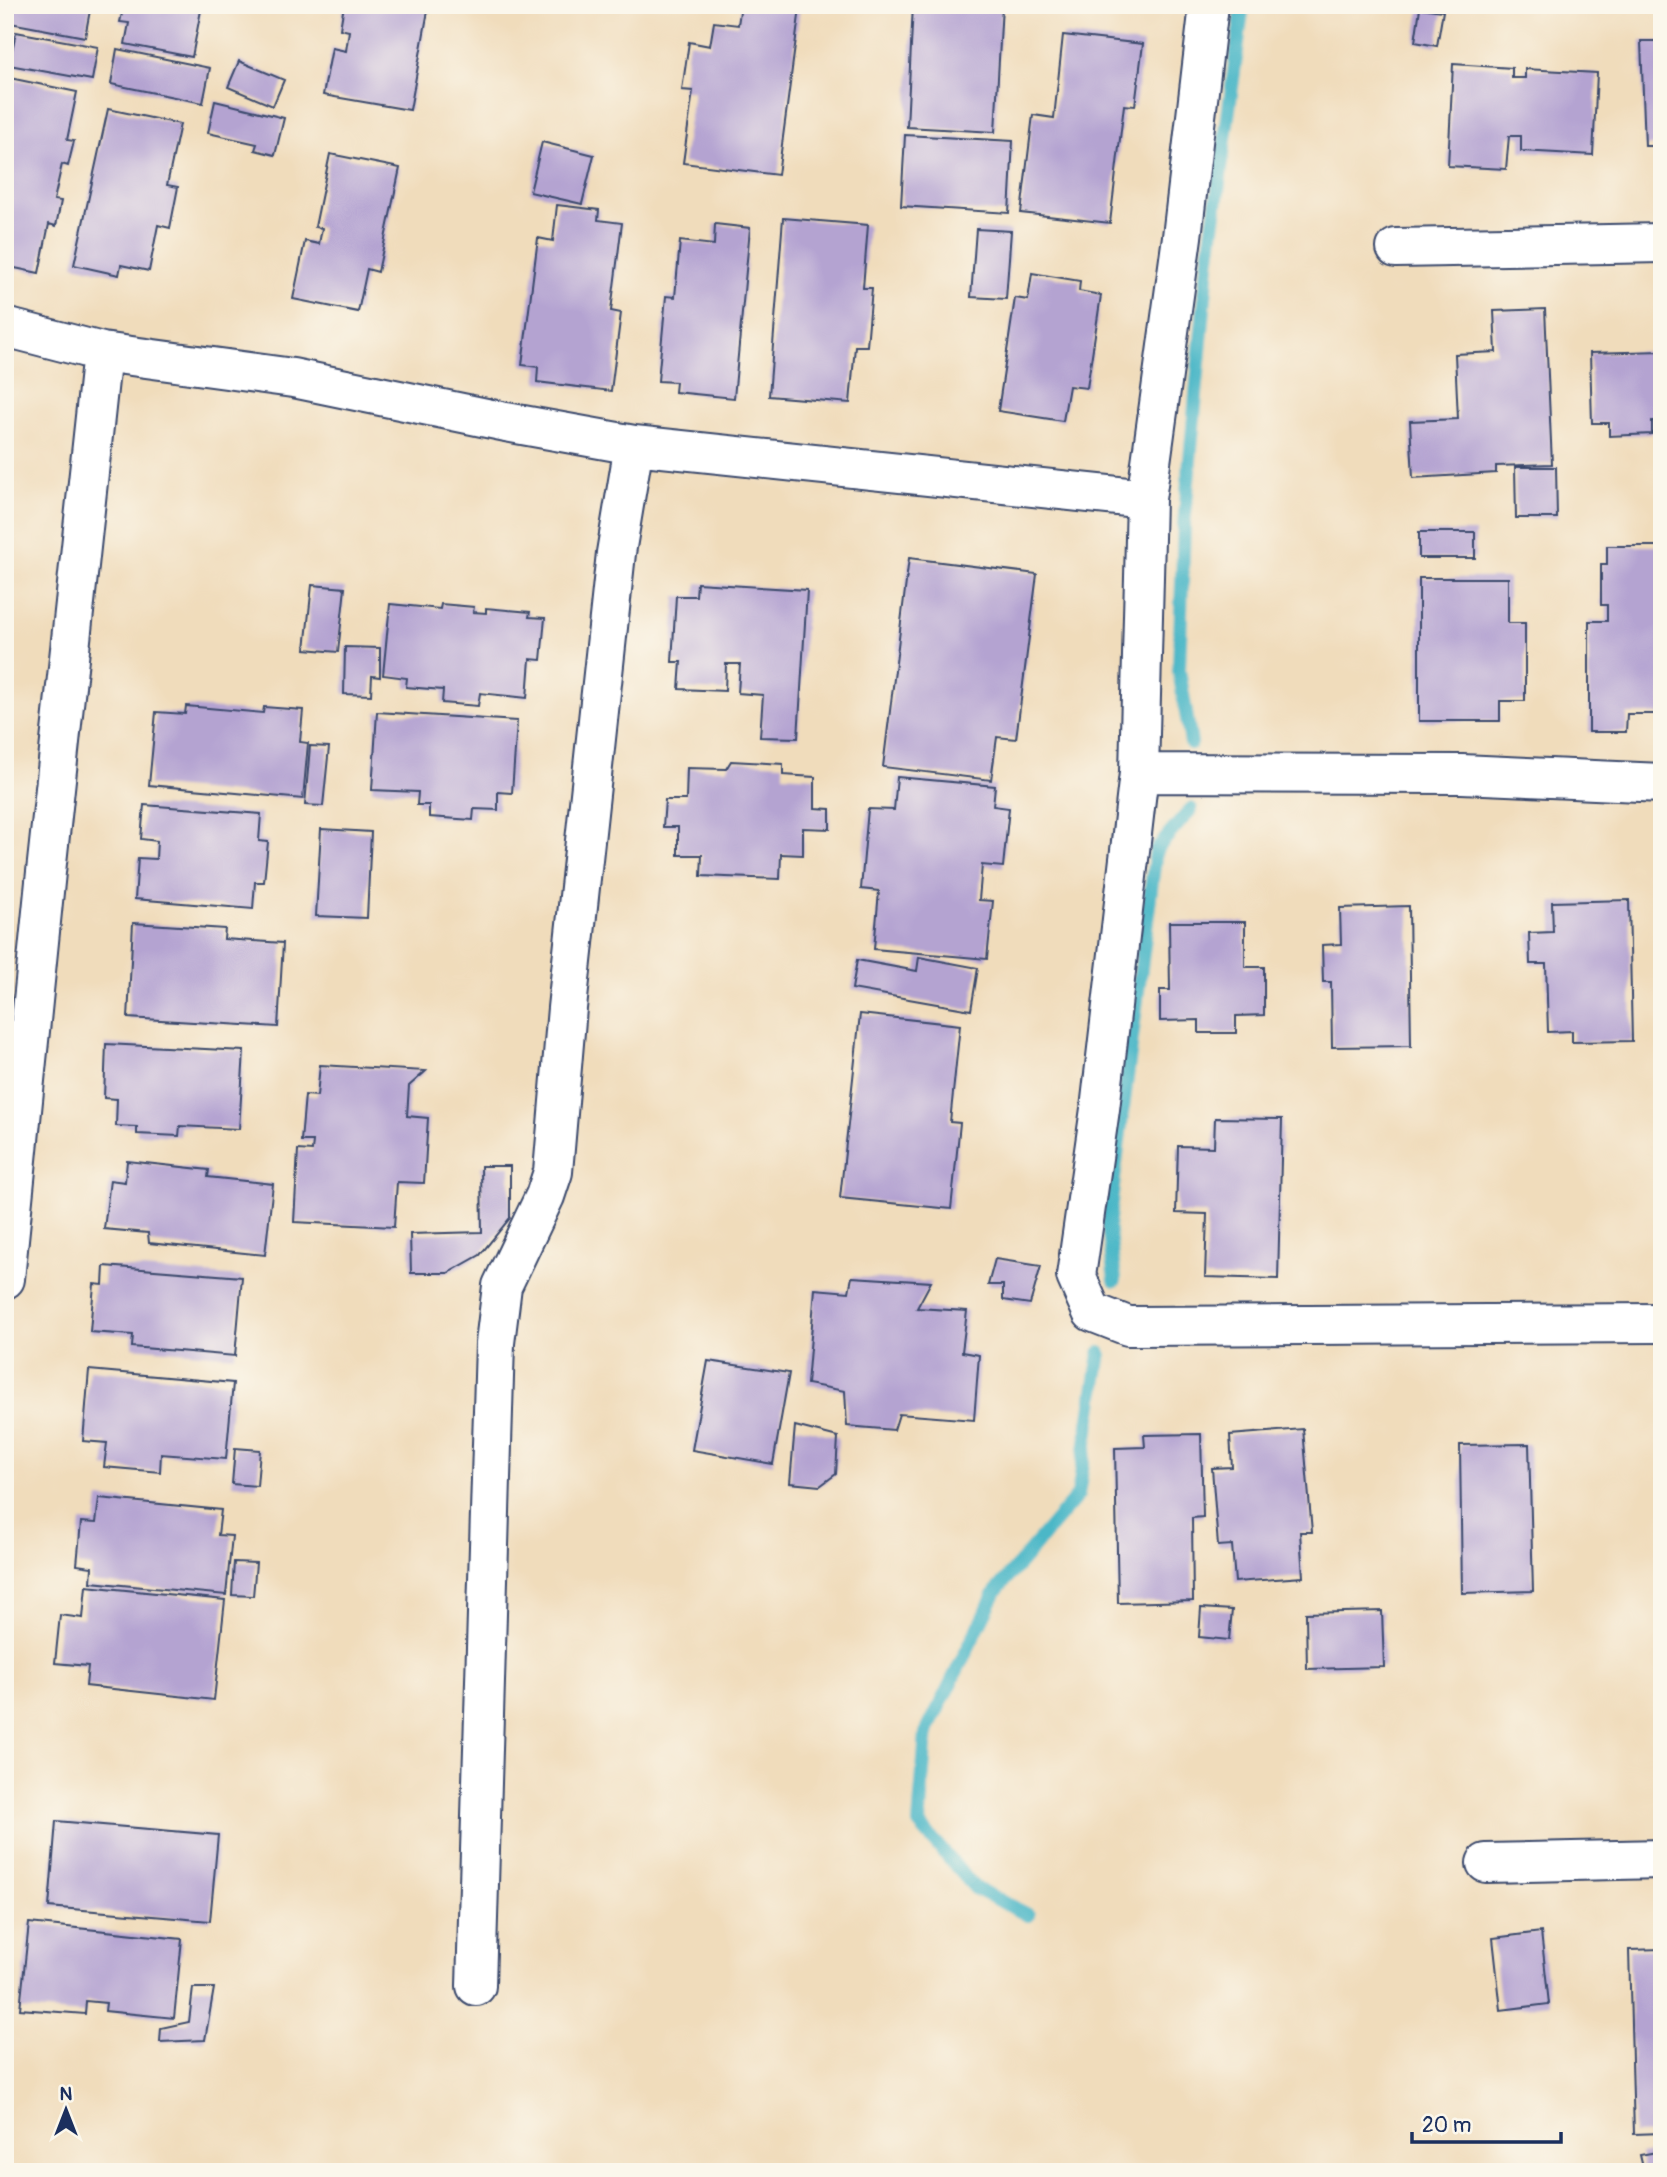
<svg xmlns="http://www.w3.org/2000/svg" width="1667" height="2177" viewBox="0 0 1667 2177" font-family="Pangolin,sans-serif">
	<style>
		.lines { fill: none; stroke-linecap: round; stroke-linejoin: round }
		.stream { stroke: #4bb7c7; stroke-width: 14 }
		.building { fill: #b4a3d1 }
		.street-casing { stroke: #3b496c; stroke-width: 42 }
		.street { stroke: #fff; stroke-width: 38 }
	</style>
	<rect width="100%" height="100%" fill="#fbf7ec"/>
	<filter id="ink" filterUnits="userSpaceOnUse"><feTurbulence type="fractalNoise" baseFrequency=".0143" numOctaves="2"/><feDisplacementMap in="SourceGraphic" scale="14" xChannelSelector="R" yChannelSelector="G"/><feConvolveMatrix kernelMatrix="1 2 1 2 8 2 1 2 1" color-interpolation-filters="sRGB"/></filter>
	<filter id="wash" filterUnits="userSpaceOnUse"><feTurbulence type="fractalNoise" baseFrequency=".00686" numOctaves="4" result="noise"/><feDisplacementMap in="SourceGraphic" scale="28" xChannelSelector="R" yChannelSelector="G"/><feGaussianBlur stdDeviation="1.57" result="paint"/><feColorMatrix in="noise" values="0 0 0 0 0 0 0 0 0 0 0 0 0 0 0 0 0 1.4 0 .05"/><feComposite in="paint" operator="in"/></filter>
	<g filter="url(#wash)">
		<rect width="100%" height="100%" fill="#f0dcbb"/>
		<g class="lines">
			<path class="stream" d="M 1191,743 L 1179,670 L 1184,525 L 1208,265 L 1243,5
				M 1115,1280 L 1108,1226 L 1156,850 L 1191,809
				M 1028,1915 L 975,1888 L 919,1824 L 926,1733 L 996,1591 L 1078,1495 L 1100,1353"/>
		</g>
		<g id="blocks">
			<path class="building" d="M 7,5 L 91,5 L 85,37 L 5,22 Z
				M 124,5 L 202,5 L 192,57 L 125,44 L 129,23 L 120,22 Z
				M 344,5 L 429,5 L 410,110 L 323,95 L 332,48 L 346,51 L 349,31 L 340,29 Z
				M 741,5 L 800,8 L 778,175 L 683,163 L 693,91 L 682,90 L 689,42 L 710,46 L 714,22 L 738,25 Z
				M 913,5 L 1002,5 L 995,132 L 907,127 Z
				M 1420,8 L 1443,11 L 1437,46 L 1415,42 Z
				M 16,32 L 98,47 L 92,80 L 9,65 Z
				M 1063,35 L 1143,44 L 1135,106 L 1124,105 L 1110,223 L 1021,213 L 1033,115 L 1054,118 Z
				M 1641,41 L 1662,41 L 1662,146 L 1645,146 Z
				M 117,49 L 210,68 L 203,103 L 111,84 Z
				M 239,61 L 284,80 L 273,106 L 228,87 Z
				M 1453,64 L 1512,68 L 1512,78 L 1525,78 L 1525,69 L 1597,73 L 1593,155 L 1521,151 L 1521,136 L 1509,136 L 1506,169 L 1448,166 Z
				M 5,77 L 77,92 L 67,140 L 74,141 L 68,166 L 62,164 L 54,200 L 61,201 L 56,226 L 49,224 L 39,273 L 5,266 Z
				M 215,101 L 284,118 L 275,155 L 255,150 L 257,144 L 208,133 Z
				M 108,109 L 180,124 L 167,185 L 178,187 L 170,228 L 158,225 L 149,271 L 121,265 L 119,275 L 74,265 Z
				M 905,135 L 1013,141 L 1009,213 L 901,206 Z
				M 542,142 L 594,155 L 582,204 L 530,192 Z
				M 330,154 L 400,168 L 378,272 L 367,269 L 358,312 L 293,299 L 305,241 L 319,244 L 322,228 L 315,227 Z
				M 557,205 L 599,210 L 598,220 L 622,223 L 611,311 L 621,313 L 611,391 L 537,382 L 538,367 L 522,365 L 538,238 L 553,241 Z
				M 783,218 L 868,225 L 863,288 L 872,288 L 867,346 L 855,346 L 850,403 L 769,396 Z
				M 715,224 L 750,228 L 734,398 L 675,392 L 676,382 L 658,381 L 666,296 L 675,297 L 680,241 L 714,245 Z
				M 976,229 L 1011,231 L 1006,299 L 971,297 Z
				M 1032,273 L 1080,281 L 1079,291 L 1101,295 L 1087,388 L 1069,386 L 1063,421 L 998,411 L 1015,298 L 1028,300 Z
				M 1545,309 L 1552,464 L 1496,466 L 1496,473 L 1413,478 L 1410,421 L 1458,419 L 1455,354 L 1496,352 L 1494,311 Z
				M 1662,351 L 1662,421 L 1652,421 L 1652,434 L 1609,436 L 1609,423 L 1592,423 L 1590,353 Z
				M 1515,467 L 1556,467 L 1557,518 L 1516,518 Z
				M 1419,532 L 1475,532 L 1475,558 L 1419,558 Z
				M 1607,546 L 1662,546 L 1662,714 L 1627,714 L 1626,732 L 1589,732 L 1589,621 L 1607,621 L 1607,605 L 1601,605 L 1601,564 L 1607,564 Z
				M 909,558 L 1037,574 L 1016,739 L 997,737 L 991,780 L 883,767 Z
				M 1419,578 L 1508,578 L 1508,623 L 1525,623 L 1525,701 L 1500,701 L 1500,721 L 1419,721 Z
				M 697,583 L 807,590 L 798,738 L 760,737 L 763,695 L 738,693 L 740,664 L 726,664 L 725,691 L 679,689 L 681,662 L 672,662 L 676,596 L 696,596 Z
				M 312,585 L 345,588 L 338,652 L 305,649 Z
				M 390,604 L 440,609 L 441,604 L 474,607 L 473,612 L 486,613 L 486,608 L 530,612 L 529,617 L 545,618 L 541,660 L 530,659 L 527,698 L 480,693 L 478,706 L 442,703 L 443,690 L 406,687 L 407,678 L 383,675 Z
				M 345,647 L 380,648 L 380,677 L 372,676 L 371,695 L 344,694 Z
				M 186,706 L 263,713 L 264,707 L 303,710 L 300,742 L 308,743 L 303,799 L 149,785 L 156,712 L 185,714 Z
				M 377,712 L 517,721 L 512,793 L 498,792 L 498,810 L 474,809 L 473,820 L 429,817 L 429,805 L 417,805 L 418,792 L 372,790 Z
				M 310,746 L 329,747 L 323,806 L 305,805 Z
				M 731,761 L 783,764 L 783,775 L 815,777 L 815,808 L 830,809 L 830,829 L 803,828 L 803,855 L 781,854 L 780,879 L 701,876 L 702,855 L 678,855 L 678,827 L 663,827 L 665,800 L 686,800 L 687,768 L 726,769 Z
				M 897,777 L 995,786 L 993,806 L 1009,808 L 1003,867 L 982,865 L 979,900 L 993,901 L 987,959 L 874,949 L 879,891 L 861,889 L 868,809 L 894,810 Z
				M 144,805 L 261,814 L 259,841 L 268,842 L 264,882 L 255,882 L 253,909 L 135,899 L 138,858 L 156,859 L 157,841 L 141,839 Z
				M 321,829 L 371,832 L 367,918 L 316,916 Z
				M 1629,900 L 1632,1041 L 1572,1042 L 1572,1031 L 1548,1032 L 1546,964 L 1530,964 L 1529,933 L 1553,932 L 1552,902 Z
				M 1409,906 L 1411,1046 L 1332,1047 L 1331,982 L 1323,982 L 1322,945 L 1341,944 L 1340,908 Z
				M 1169,922 L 1245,922 L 1245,967 L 1264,967 L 1264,1015 L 1236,1016 L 1236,1033 L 1199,1033 L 1199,1020 L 1160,1021 L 1160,990 L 1170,990 Z
				M 133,923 L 225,929 L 224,939 L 283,943 L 278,1027 L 128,1018 Z
				M 919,957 L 978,968 L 971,1010 L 852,989 L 857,960 L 917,971 Z
				M 860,1014 L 960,1025 L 950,1122 L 960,1123 L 951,1209 L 840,1198 Z
				M 106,1044 L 244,1051 L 239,1129 L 180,1126 L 179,1136 L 137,1134 L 137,1127 L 116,1126 L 117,1099 L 104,1098 Z
				M 320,1065 L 426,1071 L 409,1086 L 407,1116 L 428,1118 L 424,1183 L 397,1182 L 394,1227 L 294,1222 L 298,1150 L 312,1151 L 313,1141 L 301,1141 L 305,1095 L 317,1096 Z
				M 1215,1118 L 1282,1119 L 1278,1279 L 1205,1277 L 1207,1214 L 1176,1213 L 1178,1146 L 1214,1147 Z
				M 127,1161 L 209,1170 L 208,1177 L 273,1184 L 265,1255 L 149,1243 L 148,1233 L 104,1229 L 110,1180 L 125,1182 Z
				M 481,1166 L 510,1166 L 510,1218 L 480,1255 L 448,1273 L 411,1273 L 410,1234 L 482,1232 Z
				M 995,1259 L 1041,1266 L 1030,1304 L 1003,1300 L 1003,1285 L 988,1285 Z
				M 104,1266 L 242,1277 L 235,1356 L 132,1347 L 133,1335 L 90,1332 L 94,1284 L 103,1285 Z
				M 852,1277 L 931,1282 L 917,1308 L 967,1311 L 962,1352 L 979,1355 L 974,1420 L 899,1414 L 894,1430 L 847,1426 L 845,1391 L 807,1384 L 815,1289 L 849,1292 Z
				M 708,1361 L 789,1373 L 773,1464 L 692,1450 Z
				M 89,1370 L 233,1383 L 226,1459 L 161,1454 L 160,1472 L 104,1467 L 107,1443 L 83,1441 Z
				M 795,1426 L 838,1437 L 836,1474 L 820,1486 L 790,1483 Z
				M 1303,1429 L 1312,1532 L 1300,1532 L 1303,1577 L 1235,1582 L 1232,1545 L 1218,1546 L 1212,1468 L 1232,1467 L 1230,1435 Z
				M 1201,1434 L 1203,1517 L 1192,1518 L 1193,1601 L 1118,1603 L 1115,1448 L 1145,1447 L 1144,1435 Z
				M 1529,1444 L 1533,1591 L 1462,1593 L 1460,1445 Z
				M 235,1448 L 260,1450 L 257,1486 L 232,1484 Z
				M 99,1498 L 221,1510 L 218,1535 L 232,1536 L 226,1595 L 91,1582 L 92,1567 L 77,1565 L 81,1522 L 96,1523 Z
				M 234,1562 L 256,1563 L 253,1596 L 232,1595 Z
				M 86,1586 L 225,1600 L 214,1700 L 86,1686 L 88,1666 L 55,1663 L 60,1615 L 83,1618 Z
				M 1201,1608 L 1232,1610 L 1229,1640 L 1199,1637 Z
				M 1382,1611 L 1384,1667 L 1307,1669 L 1306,1613 Z
				M 56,1821 L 218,1835 L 210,1921 L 49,1907 Z
				M 29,1923 L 182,1939 L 174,2018 L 105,2011 L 106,2003 L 86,2001 L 85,2014 L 20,2009 Z
				M 1541,1932 L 1549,2004 L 1501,2010 L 1493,1938 Z
				M 1662,1949 L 1662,2133 L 1634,2134 L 1629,1950 Z
				M 193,1988 L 214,1988 L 205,2040 L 160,2042 L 161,2028 L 189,2022 Z
				M 1662,2151 L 1662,2172 L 1644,2172 L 1640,2155 Z"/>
		</g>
	</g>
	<g filter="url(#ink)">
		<use href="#blocks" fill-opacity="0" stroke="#3b496c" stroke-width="2"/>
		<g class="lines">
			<defs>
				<path id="street" d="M 1209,5 L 1182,237 L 1146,499 L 1139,773 L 1100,1109 L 1076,1276 L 1092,1312 L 1128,1326 L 1662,1323
					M 1396,248 L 1662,243
					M 5,327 L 102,352 L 293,378 L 506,422 L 634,445 L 1146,499
					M 1139,773 L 1462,774 L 1662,783
					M 5,1279 L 46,872 L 102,352
					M 1486,1863 L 1662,1859
					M 476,1986 L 495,1343 L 502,1286 L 545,1196 L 553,1172 L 567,1008 L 616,553 L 634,445"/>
			</defs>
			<use href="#street" class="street-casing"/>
			<use href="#street" class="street"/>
		</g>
	</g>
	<rect width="1667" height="2177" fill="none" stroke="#fbf7ec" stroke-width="28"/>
	<g transform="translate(66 2110)" stroke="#fbf7ec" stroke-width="5" paint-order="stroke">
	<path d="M0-5L12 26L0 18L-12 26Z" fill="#1b2f5e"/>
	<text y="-10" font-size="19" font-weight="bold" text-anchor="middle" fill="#1b2f5e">N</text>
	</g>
	<path d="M1412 2132v10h149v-10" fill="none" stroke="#1b2f5e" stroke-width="3.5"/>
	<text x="1422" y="2132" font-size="21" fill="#1b2f5e" stroke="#fbf7ec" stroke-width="5" paint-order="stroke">20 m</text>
</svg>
